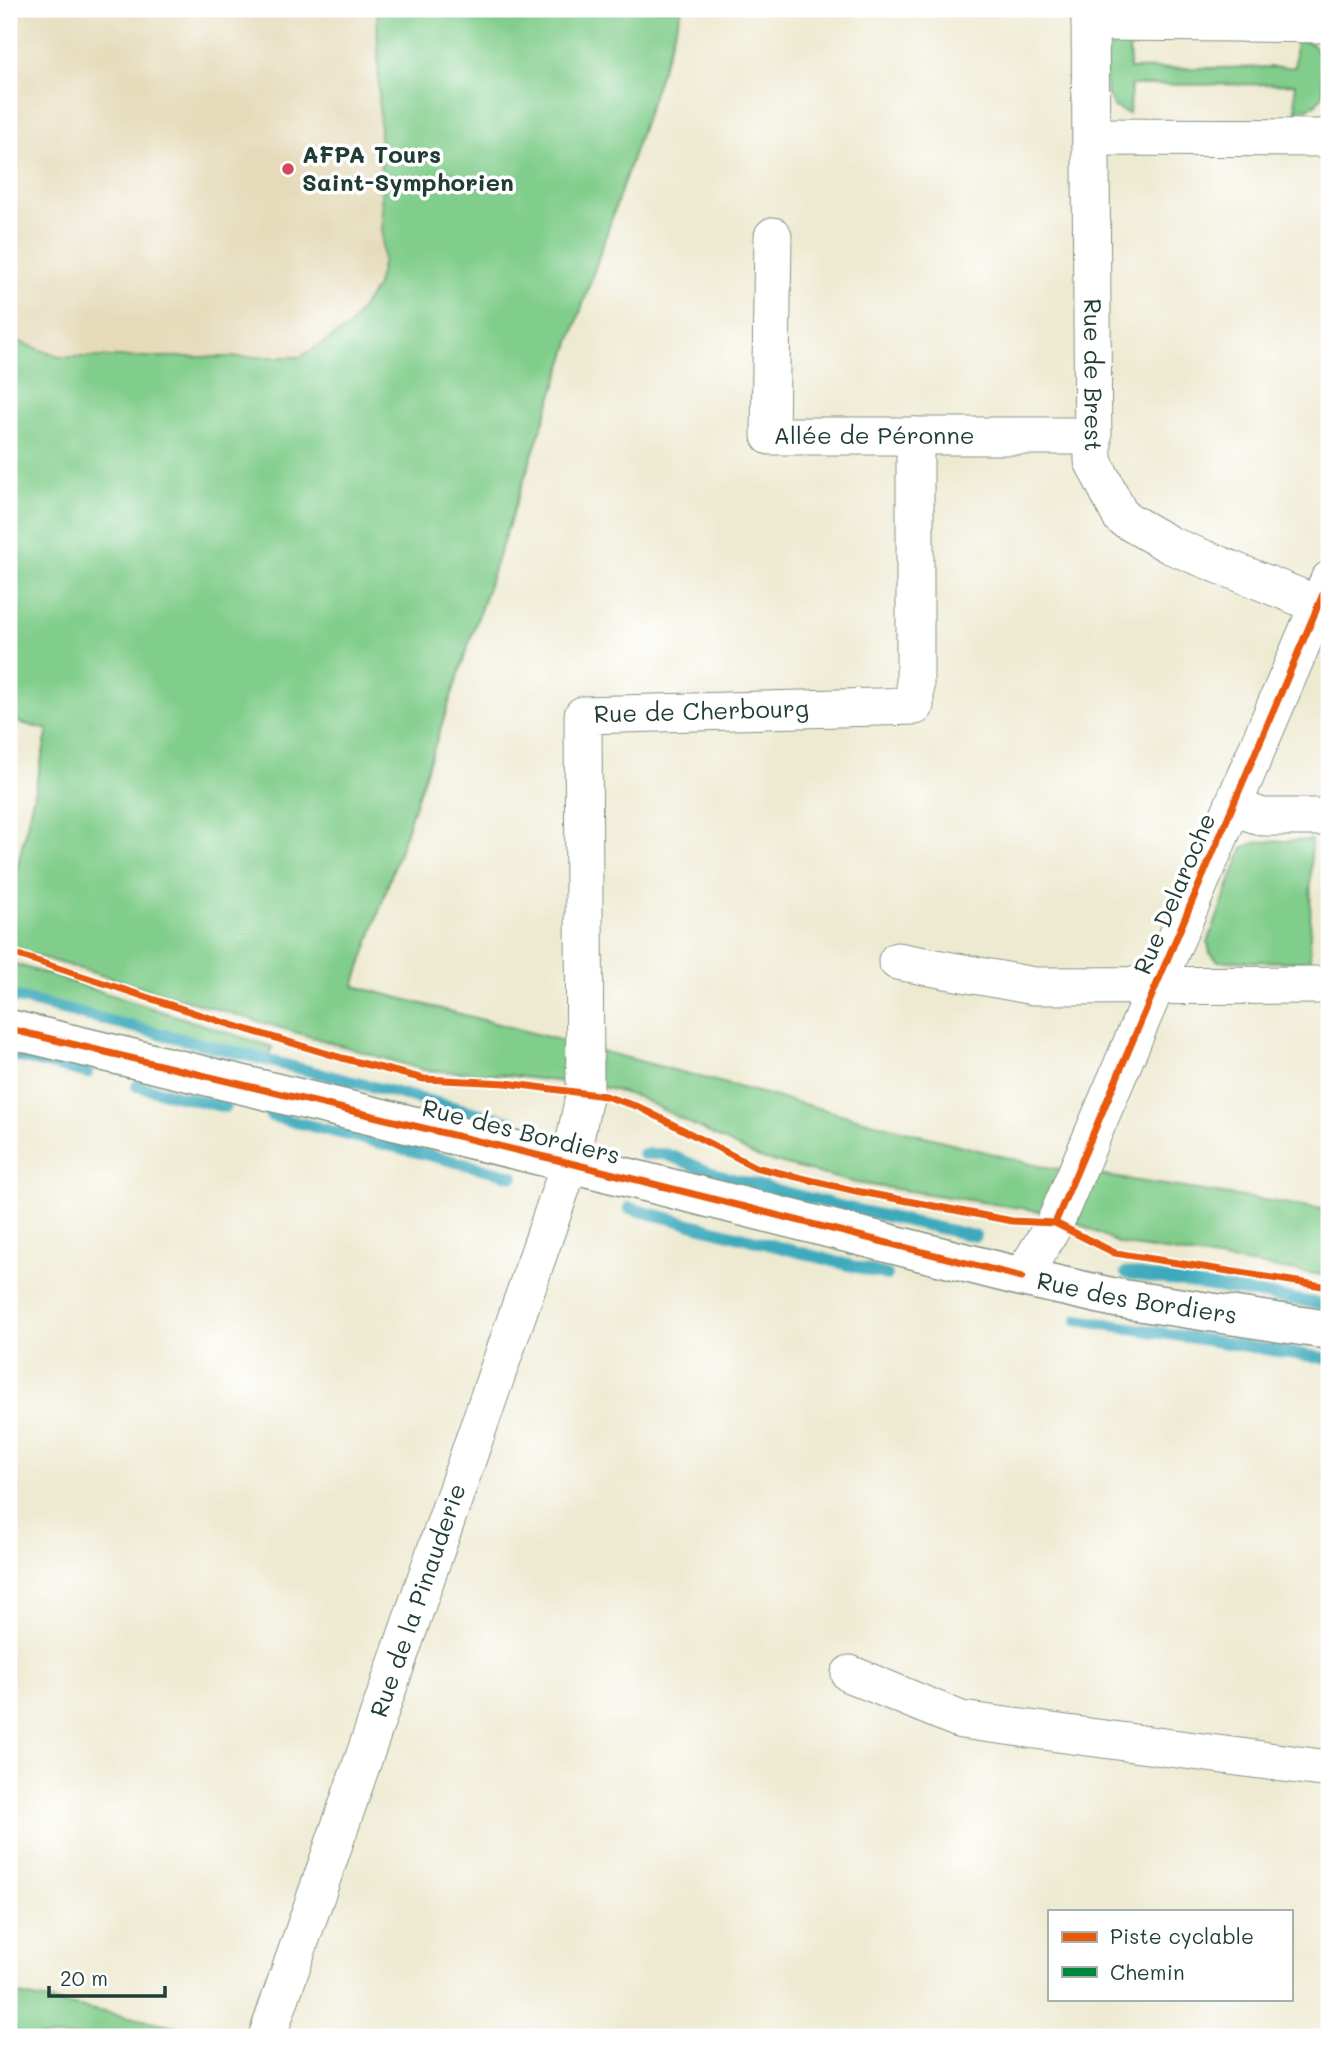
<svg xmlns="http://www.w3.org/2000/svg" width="1338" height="2046" viewBox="0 0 1338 2046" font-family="Mali,sans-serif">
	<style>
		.built { fill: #e5dbba }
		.green { fill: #81cd8b; stroke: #508560; stroke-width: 2 }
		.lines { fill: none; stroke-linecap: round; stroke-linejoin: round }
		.stream { stroke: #3daabc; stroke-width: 12 }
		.minor-casing { stroke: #869483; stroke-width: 39 }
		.tertiary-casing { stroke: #869483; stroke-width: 41 }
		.minor { stroke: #fff; stroke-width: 37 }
		.tertiary { stroke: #fff; stroke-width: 38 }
		.quiet { stroke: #00873e; stroke-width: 5; stroke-dasharray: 10 5; stroke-linecap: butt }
		.cycleway-casing { stroke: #fff; stroke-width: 11 }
		.cycleway { stroke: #e8590c; stroke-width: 7 }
		.poi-dot { fill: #d1495b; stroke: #fff; stroke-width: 2.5 }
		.labels { text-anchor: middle; stroke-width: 7; stroke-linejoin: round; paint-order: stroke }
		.poi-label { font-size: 24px; font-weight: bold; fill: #1f3d34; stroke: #fff; text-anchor: start }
		.street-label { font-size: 24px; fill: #1f3d34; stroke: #fff }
	</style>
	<rect width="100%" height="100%" fill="#fff"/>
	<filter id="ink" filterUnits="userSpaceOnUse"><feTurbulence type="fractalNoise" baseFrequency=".0143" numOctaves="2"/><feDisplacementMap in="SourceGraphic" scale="14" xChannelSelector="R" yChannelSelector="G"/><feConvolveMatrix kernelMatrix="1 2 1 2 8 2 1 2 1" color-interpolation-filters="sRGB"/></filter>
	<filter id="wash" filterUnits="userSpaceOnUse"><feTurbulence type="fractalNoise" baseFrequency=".00686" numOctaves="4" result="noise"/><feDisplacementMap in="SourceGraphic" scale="28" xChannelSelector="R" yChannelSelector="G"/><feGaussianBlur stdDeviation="1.57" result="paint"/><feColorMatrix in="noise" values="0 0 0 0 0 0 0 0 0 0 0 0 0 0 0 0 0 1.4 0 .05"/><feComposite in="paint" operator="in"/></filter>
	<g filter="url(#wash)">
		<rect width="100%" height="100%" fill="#eeead2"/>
		<path class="built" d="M 9,9 L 622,9 L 455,505 L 9,354 Z"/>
		<path class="green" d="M 377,9 L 682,9 L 354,986 L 1039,1166 L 1329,1210 L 1329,1276 L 1120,1244 L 1060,1214 L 856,1183 L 759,1158 L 638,1097 L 603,1087 L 506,1075 L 424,1070 L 9,948 L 9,905 L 48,730 L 9,720 L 9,338 L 59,357 L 300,357 L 348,328 L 377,286 L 383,260 Z
			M 1295,39 L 1311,43 L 1322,59 L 1323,95 L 1315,105 L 1296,112 L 1295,84 L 1131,85 L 1129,114 L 1114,107 L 1106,92 L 1105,56 L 1115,43 L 1129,40 L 1130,69 L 1295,67 Z
			M 1311,840 L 1310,962 L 1218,961 L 1210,953 L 1208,942 L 1243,848 L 1257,842 Z
			M 9,962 L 272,1047 L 267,1064 L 9,1000 Z
			M 9,1993 L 205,2032 L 200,2037 L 9,2037 Z"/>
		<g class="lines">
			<path class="stream" d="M 10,996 L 513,1122
				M 9,1054 L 87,1073
				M 137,1086 L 225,1107
				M 271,1116 L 513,1176
				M 643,1154 L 665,1154 L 679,1159 L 716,1175 L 844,1207 L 975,1236
				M 629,1208 L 887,1275
				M 1126,1273 L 1329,1305
				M 1078,1320 L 1329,1359"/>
		</g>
	</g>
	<g filter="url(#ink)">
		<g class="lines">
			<defs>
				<g id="minor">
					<path id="s1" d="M 1090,9 L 1093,461 L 1121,517 L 1170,545 L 1329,609"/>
					<path d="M 1090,22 L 1243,23 L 1243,9"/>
					<path d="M 1243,23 L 1329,24"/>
					<path d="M 1091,137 L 1329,138"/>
					<path id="s2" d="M 773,236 L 770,436 L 1093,436"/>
					<path d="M 1233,807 L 1263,817 L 1329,817"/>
					<path d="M 897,961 L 1034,986 L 1329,985"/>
					<path d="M 1022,1277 L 1055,1223 L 1329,580"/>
					<path d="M 850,1674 L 961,1720 L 1329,1769"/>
					<path id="s3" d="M 267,2037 L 570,1163 L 585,1092 L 583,715 L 915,706 L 915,436"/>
				</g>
				<g id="tertiary">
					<path id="s4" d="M 9,1029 L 570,1163 L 1022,1277 L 1116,1298 L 1329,1330"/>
				</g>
			</defs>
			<use href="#minor" class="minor-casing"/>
			<use href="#tertiary" class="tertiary-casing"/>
			<use href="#minor" class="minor"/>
			<use href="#tertiary" class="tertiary"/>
			<path class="quiet" d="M 26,2037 L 31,2037"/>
			<defs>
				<path id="cycleway" d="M 9,952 L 219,1021 L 342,1058 L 424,1079 L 506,1083 L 605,1096 L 639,1107 L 755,1167 L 856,1191 L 1012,1221 L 1055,1223 L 1115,1253 L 1329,1287
					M 9,1029 L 570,1163 L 1022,1277
					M 1055,1223 L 1329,580"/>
			</defs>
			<use href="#cycleway" class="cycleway-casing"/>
			<use href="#cycleway" class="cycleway"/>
		</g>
	</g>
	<circle class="poi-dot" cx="288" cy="169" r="7"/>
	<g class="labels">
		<g class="poi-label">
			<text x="302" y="163">AFPA Tours<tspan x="302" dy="28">Saint-Symphorien</tspan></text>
		</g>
		<g class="street-label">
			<text dy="8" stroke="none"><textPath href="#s1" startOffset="366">Rue de Brest</textPath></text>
			<text dy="8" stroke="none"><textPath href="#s2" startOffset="304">Allée de Péronne</textPath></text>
			<text dy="8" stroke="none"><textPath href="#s3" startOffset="1493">Rue de Cherbourg</textPath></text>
			<text transform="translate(1175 894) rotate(-67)" y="8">Rue Delaroche</text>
			<text transform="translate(521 1132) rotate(14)" y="8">Rue des Bordiers</text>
			<text dy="8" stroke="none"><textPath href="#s4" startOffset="1160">Rue des Bordiers</textPath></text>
			<text dy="8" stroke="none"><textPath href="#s3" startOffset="462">Rue de la Pinauderie</textPath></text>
		</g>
	</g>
	<rect width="1338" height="2046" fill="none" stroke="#fff" stroke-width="35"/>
	<rect x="1048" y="1910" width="245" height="91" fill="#ffffff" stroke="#a5b1ae" stroke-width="2"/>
	<rect x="1062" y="1932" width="35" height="10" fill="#e8590c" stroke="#a5b1ae" stroke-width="2"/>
	<text x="1110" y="1944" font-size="21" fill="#1f3d34">Piste cyclable</text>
	<rect x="1062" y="1967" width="35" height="10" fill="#00873e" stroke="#a5b1ae" stroke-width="2"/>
	<text x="1110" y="1980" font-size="21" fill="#1f3d34">Chemin</text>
	<path d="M49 1986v10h116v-10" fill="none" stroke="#1f3d34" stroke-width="3.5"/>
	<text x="60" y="1986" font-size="21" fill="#1f3d34" stroke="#ffffff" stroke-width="5" paint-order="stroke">20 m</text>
</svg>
